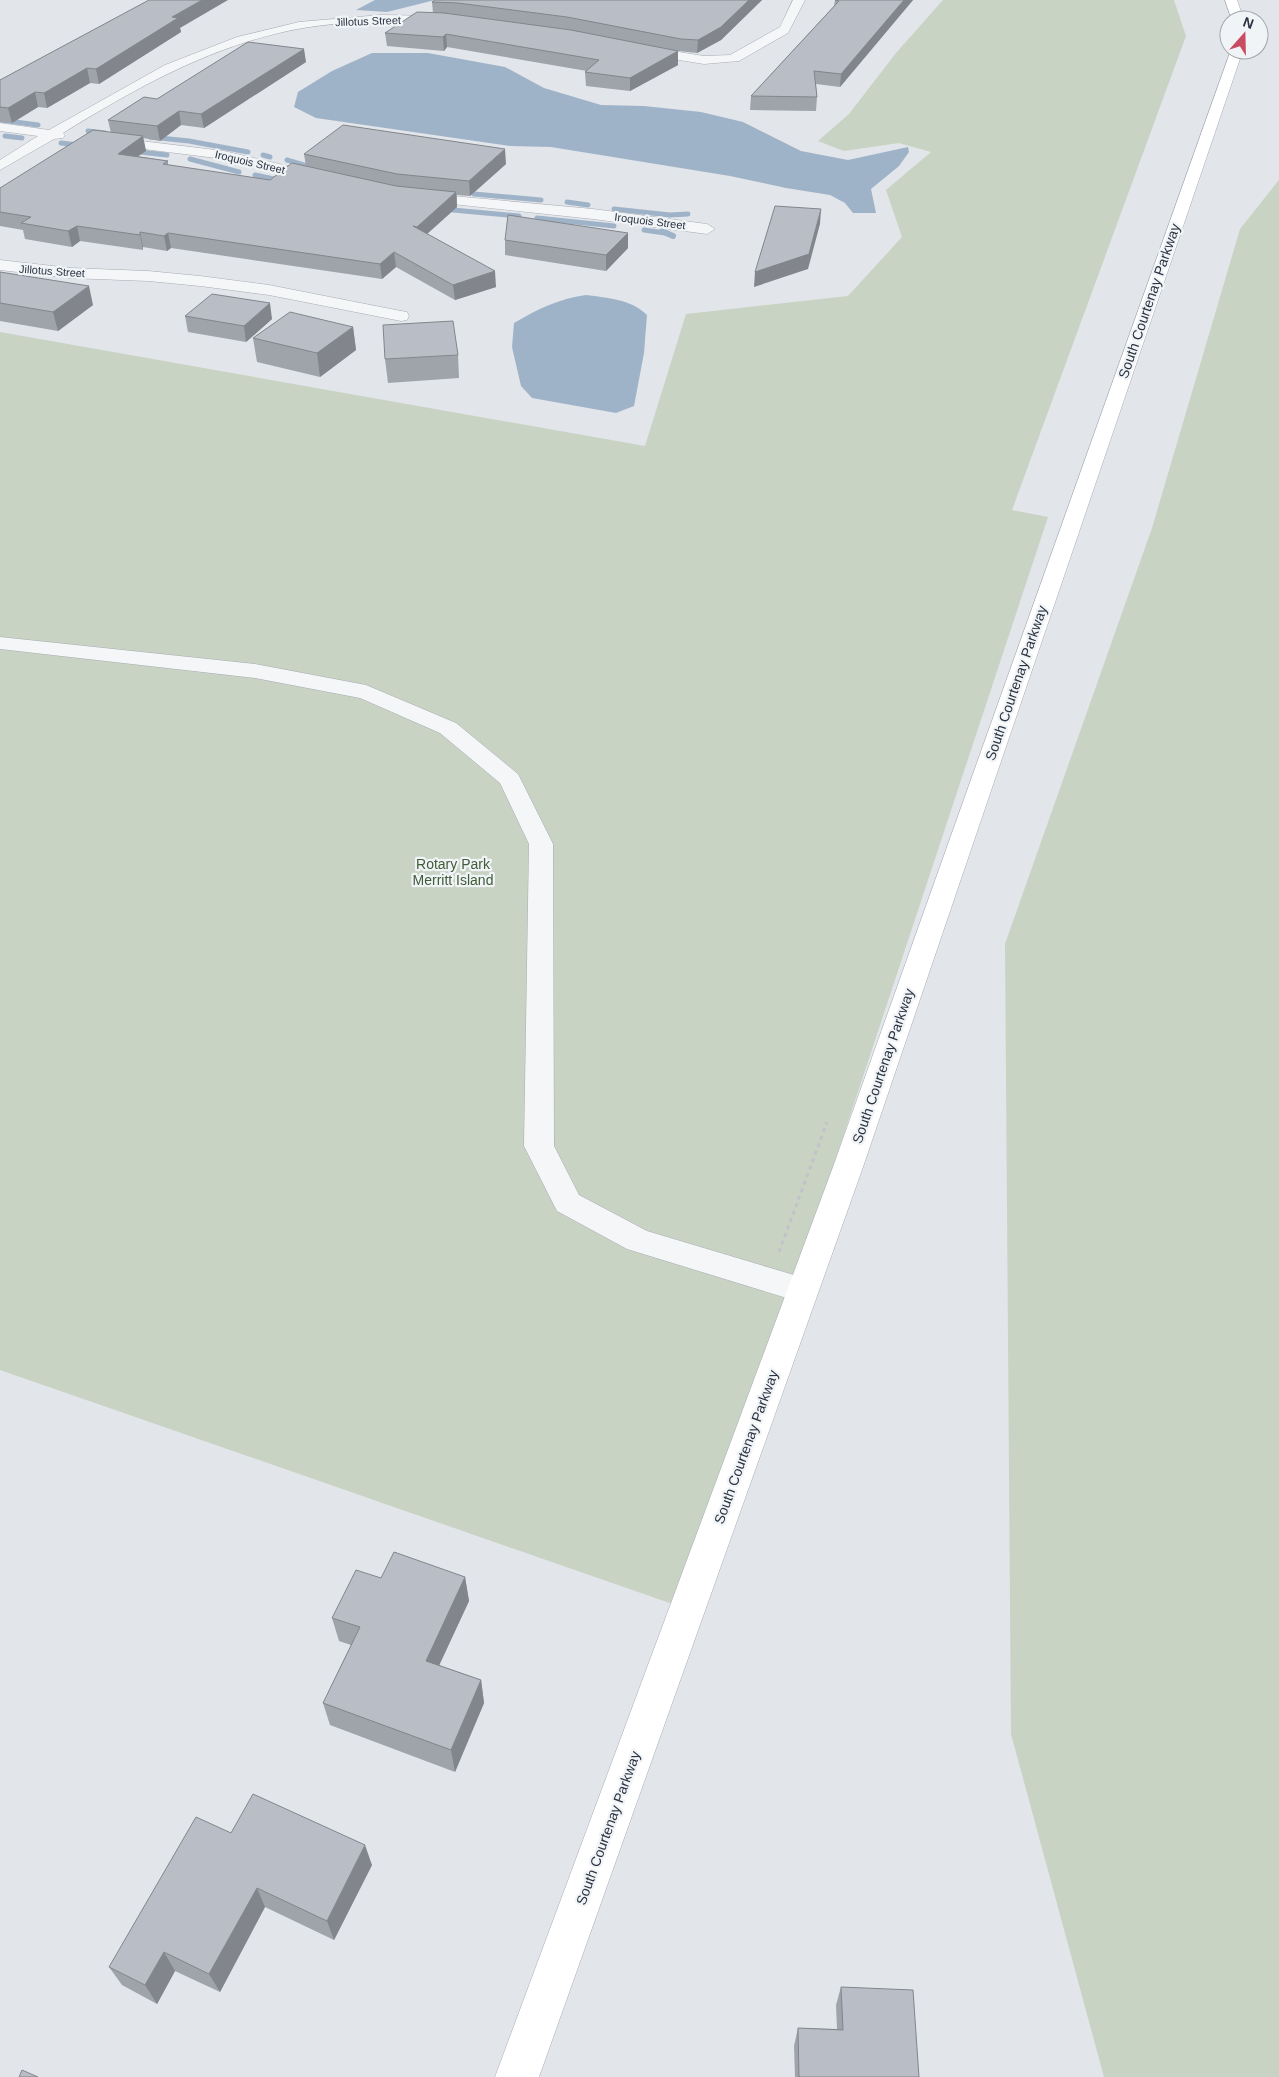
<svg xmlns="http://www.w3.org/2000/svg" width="1279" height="2077" viewBox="0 0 1279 2077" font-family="Arial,sans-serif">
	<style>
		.green { fill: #c8d3c3 }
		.water { fill: #9fb3c8 }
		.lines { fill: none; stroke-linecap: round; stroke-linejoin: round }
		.stream-far1 { stroke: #9fb3c8; stroke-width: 5 }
		.stream { stroke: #9fb3c8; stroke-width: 6 }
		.street-casing { stroke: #a7acb4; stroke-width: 1 }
		.secondary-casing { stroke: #a7acb4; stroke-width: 1 }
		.path { stroke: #c0c3c8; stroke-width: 3; stroke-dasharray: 4 4; stroke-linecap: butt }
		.street { fill: #f4f6f8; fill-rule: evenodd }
		.secondary { fill: #fff; fill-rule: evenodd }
		.wall { fill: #9fa3aa }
		.shaded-wall { fill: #82858b }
		.building { fill: #b9bec6; stroke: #82858b }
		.labels { text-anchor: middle; stroke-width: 4.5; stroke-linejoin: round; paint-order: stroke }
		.far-street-label { font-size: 11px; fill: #2b3341; stroke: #f1f4f7 }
		.street-label { font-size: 14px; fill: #2b3341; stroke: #f1f4f7 }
		.park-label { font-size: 14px; fill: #405c38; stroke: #f1f4f7 }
	</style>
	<rect width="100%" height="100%" fill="#e2e5ea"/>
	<path class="green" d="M 943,0 L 1174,0 L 1186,36 L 1012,510 L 1048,517 L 687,1609 L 0,1370 L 0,332 L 645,446 L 686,314 L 848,296 L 902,237 L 886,190 L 931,152 L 899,143 L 844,151 L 818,141 L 849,114 L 896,53 Z
		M 1279,180 L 1279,2077 L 1104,2077 L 1011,1734 L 1005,944 L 1152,528 L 1240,229 Z"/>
	<path class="water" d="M 375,0 L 435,0 L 387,12 L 356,10 Z
		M 372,53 L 428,53 L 505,67 L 544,88 L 601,105 L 644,106 L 701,112 L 743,122 L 801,151 L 848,160 L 908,147 L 909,152 L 899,166 L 871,189 L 876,213 L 853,213 L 845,203 L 830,195 L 786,188 L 730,176 L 551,147 L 510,146 L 316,118 L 294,107 L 298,92 L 332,71 Z
		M 586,295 C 608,298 631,299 647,315 L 644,353 L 634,406 L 616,413 L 532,398 L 521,386 L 512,347 L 514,323 C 538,309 558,299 586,295 Z"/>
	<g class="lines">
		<path class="stream-far1" d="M 0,120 L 38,125
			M 88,131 L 105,133
			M 5,136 L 22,138
			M 150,137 L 189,141 L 248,152
			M 61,143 L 78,145
			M 131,151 L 167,155
			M 263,155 L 270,157
			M 190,159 L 239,172
			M 287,160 L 317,169
			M 255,175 L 283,181
			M 474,194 L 541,200
			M 567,202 L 588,205
			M 442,209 L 519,216
			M 614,209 L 670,215 L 688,214
			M 537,218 L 614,226
			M 644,230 L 665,233"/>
		<path class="stream" d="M 662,231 L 673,236"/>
		<defs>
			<path id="street" d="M 793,0 L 805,0 L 788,33 L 739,61 L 704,64 L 641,54 L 635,50 L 641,46 L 704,56 L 730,55 L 780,27 Z
				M 381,15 L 442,16 L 448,20 L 442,24 C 388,21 332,20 279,33 C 202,51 131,91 63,133 L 65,135 L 63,138 L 54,139 L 0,170 L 0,160 L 38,136 L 0,131 L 0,123 L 49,130 L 165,65 L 237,37 L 299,22 Z
				M 108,137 L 224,151 L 326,175 L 328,178 L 321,182 L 224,159 L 103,144 L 101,141 L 103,138 Z
				M 420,193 L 593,209 L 707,224 L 715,229 L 707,234 L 593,219 L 415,200 L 413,197 Z
				M 0,260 L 70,268 L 148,271 L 200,276 L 269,285 L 401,311 L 407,312 L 409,316 L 407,320 L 401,321 L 269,295 L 200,286 L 148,281 L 70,278 L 0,270 Z
				M 0,637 L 255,664 L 366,685 L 456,723 L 518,774 L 553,844 L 554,1146 L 579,1195 L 647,1231 L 814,1281 L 819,1290 L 814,1299 L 803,1303 L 627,1249 L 557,1211 L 524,1146 L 529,844 L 500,783 L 440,733 L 360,698 L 255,678 L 0,649 Z"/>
			<path id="secondary" d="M 1225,0 L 1237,0 L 1244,20 L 1232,20 Z
				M 1231,50 L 1243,50 L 863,1167 L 539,2077 L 495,2077 L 833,1167 Z"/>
		</defs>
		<use href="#street" class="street-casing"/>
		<use href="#secondary" class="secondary-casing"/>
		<path class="path" d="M 779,1252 L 827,1122"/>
		<use href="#street" class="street"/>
		<use href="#secondary" class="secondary"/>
	</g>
	<path class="wall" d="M 762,0 L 721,40 L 697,53 L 678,51 L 678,65 L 630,91 L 586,86 L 585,72 L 587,71 L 447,47 L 444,51 L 387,46 L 385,33 L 433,13 L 432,2 Z
		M 835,0 L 913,0 L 840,87 L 816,84 L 817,97 L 816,111 L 750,110 L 751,96 L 834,6 Z
		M 180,28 L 181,32 L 99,84 L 90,83 L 47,108 L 38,107 L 12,123 L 0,122 L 0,80 Z
		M 306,62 L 204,128 L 181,125 L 160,141 L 143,138 L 146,151 L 137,156 L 168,161 L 168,165 L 270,180 L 306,166 L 304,154 L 506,164 L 470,196 L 457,195 L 457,207 L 427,234 L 496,287 L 455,300 L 396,267 L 382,279 L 171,248 L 167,251 L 143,247 L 143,250 L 80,241 L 72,247 L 25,239 L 23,230 L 0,226 L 0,188 L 111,133 L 108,120 L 157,99 Z
		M 505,240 L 628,248 L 606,271 L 505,255 Z
		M 0,272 L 93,305 L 58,331 L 0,321 Z
		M 185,316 L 272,319 L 246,342 L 188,332 Z
		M 353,327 L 356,350 L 320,377 L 257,362 L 253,338 Z
		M 458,355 L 459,378 L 388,383 L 385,359 Z
		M 465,1577 L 469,1601 L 439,1665 L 481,1680 L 484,1703 L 455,1772 L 330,1725 L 323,1703 L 351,1645 L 339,1641 L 332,1618 L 381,1578 Z
		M 231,1833 L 372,1865 L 334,1940 L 265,1907 L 220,1992 L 175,1971 L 157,2004 L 122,1985 L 109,1967 Z
		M 841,1987 L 919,2077 L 795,2077 L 794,2046 L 798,2028 L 837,2029 L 836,2005 Z"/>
	<path class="shaded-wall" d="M 202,0 L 228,0 L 180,28 L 181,32 L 99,84 L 96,69 L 172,17 Z
		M 749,0 L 762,0 L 721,40 L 697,53 L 698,40 Z
		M 904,0 L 913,0 L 840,87 L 841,74 Z
		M 446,34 L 447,47 L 444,51 L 443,37 Z
		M 304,49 L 306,62 L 204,128 L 201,114 Z
		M 678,51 L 678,65 L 630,91 L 630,78 Z
		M 87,68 L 90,83 L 47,108 L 44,93 Z
		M 35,92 L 38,107 L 12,123 L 8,108 Z
		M 179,111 L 181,125 L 160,141 L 157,126 Z
		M 143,136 L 146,151 L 121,168 L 118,154 Z
		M 505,149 L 506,164 L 470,196 L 469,181 Z
		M 456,192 L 457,207 L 418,242 L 417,227 Z
		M 821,209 L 820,224 L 808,269 L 754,287 L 755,272 Z
		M 77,226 L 80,241 L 72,247 L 68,231 Z
		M 140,232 L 143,247 L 143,250 L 140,235 Z
		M 168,233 L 171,248 L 167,251 L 164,236 Z
		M 628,233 L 628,248 L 606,271 L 606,255 Z
		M 394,252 L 396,267 L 382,279 L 380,264 Z
		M 495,271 L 496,287 L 455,300 L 453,285 Z
		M 89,286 L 93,305 L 58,331 L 53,312 Z
		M 270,303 L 272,319 L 246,342 L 244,326 Z
		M 353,327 L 356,350 L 320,377 L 317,353 Z
		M 465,1577 L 469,1601 L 431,1683 L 426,1661 Z
		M 481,1680 L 484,1703 L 455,1772 L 451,1750 Z
		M 365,1845 L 372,1865 L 334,1940 L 327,1921 Z
		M 257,1888 L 265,1907 L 220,1992 L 209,1974 Z
		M 164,1952 L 175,1971 L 157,2004 L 145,1985 Z"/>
	<path class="building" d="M 149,0 L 202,0 L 172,17 L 178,18 L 96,69 L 87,68 L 44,93 L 35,92 L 8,108 L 0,107 L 0,80 Z
		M 435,0 L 749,0 L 721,27 L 698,40 L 681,39 L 567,17 L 458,3 L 432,2 Z
		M 835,0 L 904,0 L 841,74 L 814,71 L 817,97 L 751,96 L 839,1 Z
		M 417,12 L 444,13 L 571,30 L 678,51 L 630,78 L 585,72 L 599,60 L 446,34 L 443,37 L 385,33 Z
		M 248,42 L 304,49 L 201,114 L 179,111 L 157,126 L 108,120 L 144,97 L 157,99 Z
		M 343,125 L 505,149 L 469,181 L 397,174 L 304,154 Z
		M 93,130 L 143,136 L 118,154 L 168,161 L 163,164 L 270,180 L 292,163 L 396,186 L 456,192 L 417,227 L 413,226 L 495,271 L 453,285 L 394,252 L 380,264 L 168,233 L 164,236 L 140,232 L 140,235 L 77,226 L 68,231 L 21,223 L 31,217 L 0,212 L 0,188 Z
		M 775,206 L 821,209 L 809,254 L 755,272 Z
		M 508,215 L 628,233 L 606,255 L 505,240 Z
		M 0,272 L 89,286 L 53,312 L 0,303 Z
		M 212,294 L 270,303 L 244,326 L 185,316 Z
		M 290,312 L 353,327 L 317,353 L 253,338 Z
		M 453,321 L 458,355 L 385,359 L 383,325 Z
		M 394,1552 L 465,1577 L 426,1661 L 481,1680 L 451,1750 L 323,1703 L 360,1627 L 332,1618 L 356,1570 L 381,1578 Z
		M 253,1794 L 365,1845 L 327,1921 L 257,1888 L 209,1974 L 164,1952 L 145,1985 L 109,1967 L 196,1817 L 231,1833 Z
		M 841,1987 L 913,1990 L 919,2077 L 799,2077 L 798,2028 L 843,2030 Z
		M 22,2070 L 38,2077 L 19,2077 Z"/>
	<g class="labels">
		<g class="far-street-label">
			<text transform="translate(368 21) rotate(-2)" y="4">Jillotus Street</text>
			<text transform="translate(250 162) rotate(13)" y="4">Iroquois Street</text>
			<text transform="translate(650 221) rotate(7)" y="4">Iroquois Street</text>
			<text transform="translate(52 271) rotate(4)" y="4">Jillotus Street</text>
		</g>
		<g class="street-label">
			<text transform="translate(1149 301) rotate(-71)" y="5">South Courtenay Parkway</text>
			<text transform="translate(1016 683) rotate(-71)" y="5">South Courtenay Parkway</text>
			<text transform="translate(883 1066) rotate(-71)" y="5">South Courtenay Parkway</text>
			<text transform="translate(746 1447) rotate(-70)" y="5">South Courtenay Parkway</text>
			<text transform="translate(608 1828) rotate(-70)" y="5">South Courtenay Parkway</text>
		</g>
		<g class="park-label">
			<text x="453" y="869">Rotary Park<tspan x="453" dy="16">Merritt Island</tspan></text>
		</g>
	</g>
	<g transform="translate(1244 35) rotate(20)"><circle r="24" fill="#f1f4f7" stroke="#a2a7ae"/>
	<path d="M0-4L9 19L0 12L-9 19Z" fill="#c94d62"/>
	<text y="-8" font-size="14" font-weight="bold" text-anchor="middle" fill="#2b3341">N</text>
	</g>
</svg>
